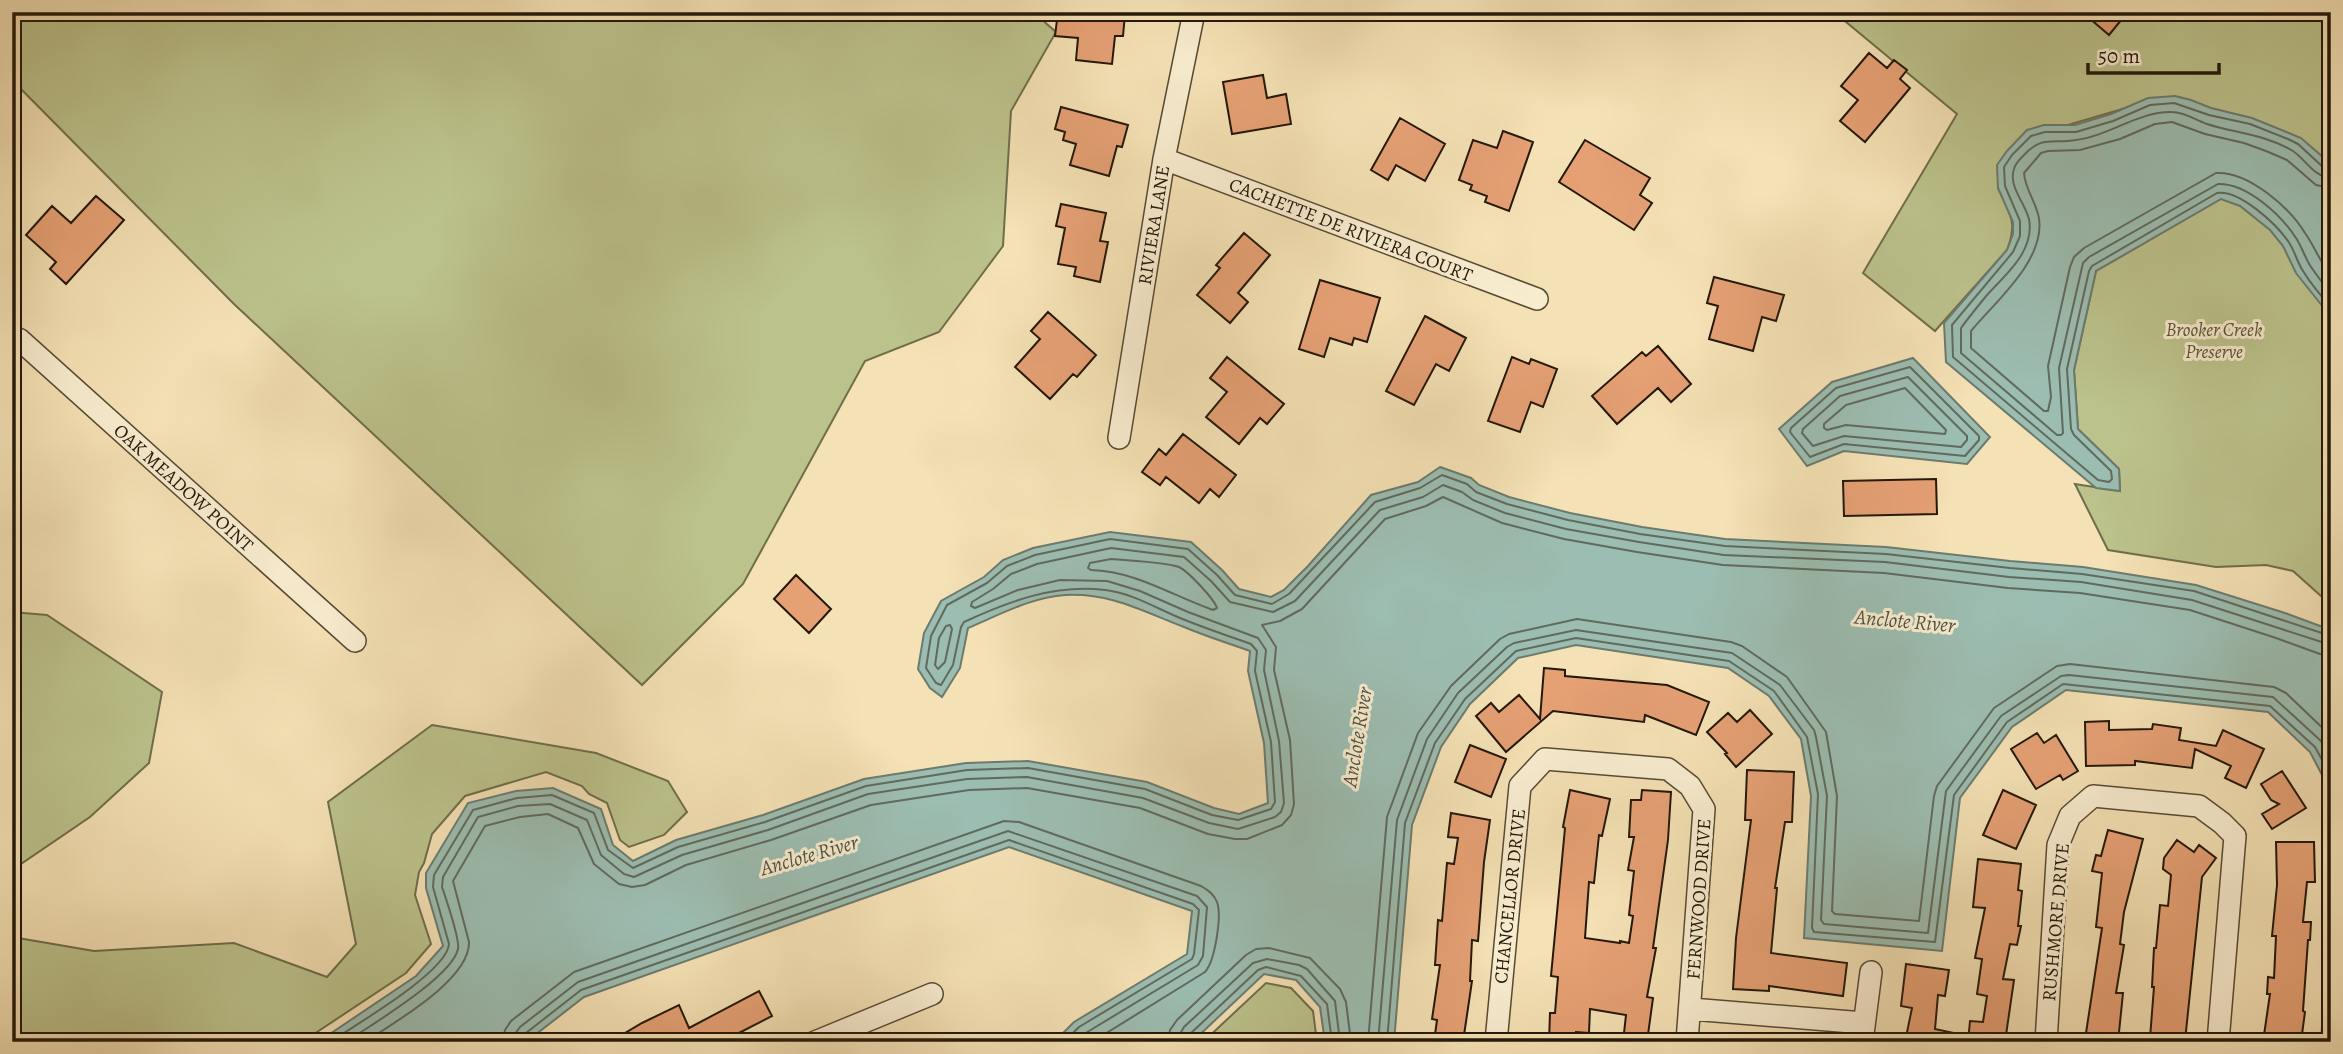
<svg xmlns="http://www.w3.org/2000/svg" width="2343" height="1054" viewBox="0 0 2343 1054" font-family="Alegreya,serif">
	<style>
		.green { fill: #bcc28c; stroke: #706d4b; stroke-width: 2 }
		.water { fill: #9cbdb1; stroke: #6c7b6e; stroke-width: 2 }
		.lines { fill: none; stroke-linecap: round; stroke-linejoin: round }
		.shore { stroke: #606a5e; stroke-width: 2 }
		.building { fill: #e5a074; stroke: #24180a; stroke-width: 2 }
		.street-casing { stroke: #584a35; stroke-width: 24 }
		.street { stroke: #f8eccf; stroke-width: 21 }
		.labels { text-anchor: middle; stroke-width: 6; stroke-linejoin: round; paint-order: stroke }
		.street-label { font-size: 19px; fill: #24180a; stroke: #f8eccf }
		.park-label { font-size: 19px; font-style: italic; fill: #595438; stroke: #f8eccf }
		.water-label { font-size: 21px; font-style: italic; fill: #4e5244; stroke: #f8eccf }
	</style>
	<rect width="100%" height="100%" fill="#f4e1b5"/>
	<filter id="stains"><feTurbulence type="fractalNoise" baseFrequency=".00286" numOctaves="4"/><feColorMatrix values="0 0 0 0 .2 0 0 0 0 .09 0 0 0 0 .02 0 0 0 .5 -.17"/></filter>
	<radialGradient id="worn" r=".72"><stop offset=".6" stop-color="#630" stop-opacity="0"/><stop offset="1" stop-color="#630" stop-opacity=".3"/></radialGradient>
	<path class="green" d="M 12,12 L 1033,12 L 1056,32 L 1011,111 L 1003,246 L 939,332 L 865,361 L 743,584 L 642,685 L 234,304 L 12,80 Z
		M 1834,12 L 2331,12 L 2331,605 L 2293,571 L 2266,565 L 2216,567 L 2108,550 L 2075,484 L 2120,491 L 2119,469 L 2078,429 L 2074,370 L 2096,271 L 2220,199 L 2122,109 L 2068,125 L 2044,125 L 1998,188 C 2010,214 2018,222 2007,250 L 1935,331 L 1863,273 L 1957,114 Z
		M 12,612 L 47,615 L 162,692 L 149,763 L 90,817 L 12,870 Z
		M 432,725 L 596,753 L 668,781 L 687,812 L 664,835 L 629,847 L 620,840 L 607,803 L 589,794 L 582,786 L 546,772 L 465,796 L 432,834 L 424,863 L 419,872 L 415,895 L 431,944 L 406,973 L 302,1042 L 22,1042 L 12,1036 L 12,937 L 94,951 L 234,943 L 327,977 L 356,944 L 328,802 Z
		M 1266,983 L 1291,988 L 1313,1011 L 1317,1042 L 1203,1042 Z"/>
	<path class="water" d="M 2175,96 L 2191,100 L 2211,108 L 2252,118 L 2301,138 L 2331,164 L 2331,317 L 2296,273 L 2283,246 L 2270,230 L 2240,206 L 2221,199 L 2096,271 L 2074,370 L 2078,429 L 2119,469 L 2120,491 L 2096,488 L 1946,362 L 1944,323 L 2007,250 L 2013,234 L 2013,222 L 1998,188 L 1997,165 L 2007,151 L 2027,130 L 2044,125 L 2075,125 L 2111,114 L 2148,98 Z
		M 1913,358 L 1990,437 L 1967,464 L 1844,451 L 1807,466 L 1779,429 L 1832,382 Z
		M 1440,467 L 1471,478 L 1479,485 L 1509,497 L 1570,513 L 1642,527 L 1725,539 L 1886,547 L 2010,561 L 2083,567 L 2196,585 L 2285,613 L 2331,630 L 2331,792 L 2310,752 L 2268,712 L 2066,690 L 2012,727 L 1960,798 L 1942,951 L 1804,938 L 1811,796 L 1801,739 L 1769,696 L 1728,668 L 1576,645 L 1518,658 L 1470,704 L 1441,747 L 1412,825 L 1394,1042 L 1325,1042 L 1320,1007 L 1296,980 L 1264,974 L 1192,1042 L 1054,1042 L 1074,1022 L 1187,954 L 1192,911 L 1009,847 L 584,997 L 526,1042 L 318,1042 L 416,976 L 443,946 L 426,888 L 426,873 L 468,803 L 516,791 L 553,788 L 601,809 L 613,845 L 633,861 L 676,840 L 763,815 L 864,779 L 966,763 L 1028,761 L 1147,782 L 1214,808 L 1239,814 L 1268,803 L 1264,743 L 1248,671 L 1250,651 C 1228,643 1205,636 1184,627 C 1142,611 1112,593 1065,595 C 1032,597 999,615 968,628 L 960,668 L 942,697 L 930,688 L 918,669 L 924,633 L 941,601 L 984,577 L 1003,560 L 1033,548 L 1110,532 L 1191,542 L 1222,570 L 1239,589 L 1271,597 L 1284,590 L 1308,566 L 1371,495 L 1418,482 Z
		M 2331,903 L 2331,1042 L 2321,1042 L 2330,904 Z"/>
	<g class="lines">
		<path class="shore" d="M 2331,169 L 2324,168 L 2298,144 L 2288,139 L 2250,124 L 2209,115 L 2174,103 L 2150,105 L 2113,121 L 2076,132 L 2045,132 L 2031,136 L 2012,155 L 2004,167 L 2005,186 L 2020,221 L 2020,236 L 2013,252 L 1952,325 L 1953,357 L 2098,480 L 2109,482 L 2112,479 L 2111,471 L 2074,435 L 2071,429 L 2067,369 L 2089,271 L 2092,266 L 2217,193 C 2239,189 2276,224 2288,241 C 2295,251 2297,262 2303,271 C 2311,284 2321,296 2331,307
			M 2331,178 C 2314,177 2306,160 2293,151 C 2267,135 2235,133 2207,124 C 2195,120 2185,112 2172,112 C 2139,111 2109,136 2076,140 C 2052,144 2042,135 2023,156 C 2020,159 2015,164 2014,169 C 2008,186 2025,203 2029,219 C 2035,251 2006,274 1987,295 C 1978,306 1969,317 1961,328 L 1961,353 L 2057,435 L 2061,435 L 2063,433 L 2059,368 L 2083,263 L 2089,257 L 2218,184 C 2247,183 2281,215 2296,238 C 2302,247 2305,258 2311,267 C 2317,276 2324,285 2331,293
			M 2331,188 L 2316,185 L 2287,160 L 2266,151 L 2244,143 L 2205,134 L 2172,122 L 2155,124 L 2120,139 L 2080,150 L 2048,151 L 2041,153 L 2024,173 C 2025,190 2037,203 2039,219 C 2045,260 1996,301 1971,331 L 1971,348 L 2044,411 L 2048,411 L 2051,397 L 2048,366 L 2070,267 L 2074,257 L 2084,248 L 2216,173 C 2248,171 2289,207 2305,233 C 2315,247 2320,262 2331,276
			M 1910,367 L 1979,436 L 1979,440 L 1965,456 L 1844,444 L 1810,457 L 1790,432 L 1791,428 L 1836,388 Z
			M 1908,377 L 1967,436 L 1967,440 L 1961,447 L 1844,436 L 1813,446 L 1802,433 L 1803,429 L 1840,396 Z
			M 1905,388 L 1946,430 L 1945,434 L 1846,425 L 1827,430 L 1824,428 L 1824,424 L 1846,405 Z
			M 1111,559 C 1126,560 1168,563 1179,567 C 1189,572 1214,599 1217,608 L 1213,610 C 1173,596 1135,571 1091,570 L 1088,568 L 1090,563 Z
			M 946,626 L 950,625 L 952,629 L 945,662 L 938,669 L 935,665 L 939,638 Z
			M 330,1042 C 355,1025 447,972 449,944 L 433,887 L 434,875 L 473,810 L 517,798 L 552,795 L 594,813 L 608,850 L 633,868 L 678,847 L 765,822 L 866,786 L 967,770 L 1028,768 L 1145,789 L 1212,815 L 1238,820 L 1271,809 L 1275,802 L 1271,742 L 1255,671 L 1257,651 L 1251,644 C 1229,636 1207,629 1185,620 C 1159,610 1133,593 1105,590 C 1055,584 1009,601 964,622 L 961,627 L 953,665 L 941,685 L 936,683 L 926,668 L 931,636 L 947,605 L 987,583 L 1007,566 L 1035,555 L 1110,539 L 1188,549 L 1217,575 L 1235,595 L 1272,604 L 1289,594 L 1375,502 L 1420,488 L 1442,475 L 1467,484 L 1476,492 L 1507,504 L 1568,520 L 1640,534 L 1725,546 L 1886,554 L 2010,568 L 2082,574 L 2194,591 L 2331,636
			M 346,1042 C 371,1025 452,977 458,949 C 460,939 446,899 442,887 L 443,877 L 478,817 L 518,806 L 550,804 L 587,820 L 601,855 L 624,874 L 634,877 L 682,855 L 768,830 L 868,794 L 967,779 L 1027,777 L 1143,798 L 1209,823 L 1238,829 L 1275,817 L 1281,812 L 1284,803 L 1279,741 L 1264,670 L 1266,650 L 1258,638 L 1188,612 L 1140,591 L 1107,581 L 1060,580 L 1018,590 L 975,608 L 971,606 L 972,602 L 993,589 L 1011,574 L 1037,564 L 1111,548 L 1184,557 L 1211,581 L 1230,602 L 1273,612 L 1295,601 L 1380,510 L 1423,497 L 1443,485 L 1462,492 L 1473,500 L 1505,513 L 1566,529 L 1639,542 L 1724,555 L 1885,562 L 2009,577 L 2081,582 L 2192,600 L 2331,645
			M 365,1042 C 393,1023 470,980 469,942 L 453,881 L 485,826 L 520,817 L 548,814 L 578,828 L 594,864 L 619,884 L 632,887 L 645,885 L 686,865 L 771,840 L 871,805 L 969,790 L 1027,788 L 1140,808 L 1208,834 L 1235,839 L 1247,839 L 1282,825 L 1291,815 L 1294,804 L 1290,740 L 1274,670 L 1276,647 L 1262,625 L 1280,621 L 1302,609 L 1385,519 L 1426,506 L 1443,497 L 1502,523 L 1564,539 L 1637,552 L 1723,565 L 1884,573 L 2008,588 L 2080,593 L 2190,610 L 2276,638 L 2320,654 L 2331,656
			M 503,1042 L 505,1030 L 511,1021 L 574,972 L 1004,821 L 1019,822 L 1201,886 C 1208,890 1214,894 1217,902 C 1222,916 1215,961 1205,972 L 1092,1042
			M 514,1042 L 515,1034 L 520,1027 L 578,982 L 1008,831 L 1197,896 L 1207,907 L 1203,956 L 1198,965 L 1084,1034 L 1076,1042
			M 523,1042 L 526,1033 L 581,990 L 1009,840 L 1193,904 L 1199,910 L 1194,954 L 1192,959 L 1079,1027 L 1064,1042
			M 1168,1042 L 1170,1030 L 1177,1020 L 1246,955 L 1256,949 L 1269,948 L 1310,958 L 1340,989 L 1346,1002 L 1351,1042
			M 1179,1042 L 1180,1034 L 1184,1027 L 1253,963 L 1267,959 L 1299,965 L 1307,969 L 1335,1001 L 1340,1042
			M 1188,1042 L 1190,1034 L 1258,970 L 1266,967 L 1301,976 L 1327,1004 L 1332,1042
			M 1368,1042 L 1387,817 L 1418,733 L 1451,686 L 1500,639 L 1509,634 L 1577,619 L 1731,642 L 1742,646 L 1787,677 L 1826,732 L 1837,796 L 1832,911 L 1835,914 L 1919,921 L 1934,796 L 1937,786 L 1994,708 L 2057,666 L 2070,664 L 2274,687 L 2286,693 L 2331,736
			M 1378,1042 L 1397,820 L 1427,739 L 1458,693 L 1507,647 L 1514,643 L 1576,630 L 1732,653 L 1780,685 L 1814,730 L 1816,737 L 1827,796 L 1821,920 L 1824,924 L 1928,933 L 1946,791 L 2001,716 L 2061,676 L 2069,675 L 2273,697 L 2321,741 L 2331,758
			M 1387,1042 L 1405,823 L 1435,743 L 1465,699 L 1516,651 L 1576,638 L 1729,661 L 1774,691 L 1807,737 L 1818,794 L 1812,928 L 1814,932 L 1935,942 L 1954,795 L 2007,722 L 2063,684 L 2270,706 L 2315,747 L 2331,776"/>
	</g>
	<path class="building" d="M 1058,12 L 1125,14 L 1123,36 L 1115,36 L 1112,64 L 1076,60 L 1078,38 L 1055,36 Z
		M 2082,12 L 2114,12 L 2122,19 L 2109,35 Z
		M 1869,53 L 1887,68 L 1894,60 L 1907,70 L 1900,79 L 1910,88 L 1865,142 L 1840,121 L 1858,100 L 1841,86 Z
		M 1263,75 L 1267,98 L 1286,94 L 1291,124 L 1232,134 L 1223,82 Z
		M 1061,107 L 1128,125 L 1122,147 L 1117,146 L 1109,176 L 1070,165 L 1076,144 L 1063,140 L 1065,132 L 1055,129 Z
		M 1400,118 L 1445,144 L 1425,181 L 1396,165 L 1388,180 L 1371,170 Z
		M 1503,131 L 1533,142 L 1509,211 L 1485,202 L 1487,196 L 1470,190 L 1472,185 L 1459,180 L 1473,140 L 1497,148 Z
		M 1585,140 L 1650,178 L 1640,195 L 1652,203 L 1634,230 L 1559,182 Z
		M 96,196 L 124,220 L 66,284 L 50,269 L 56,262 L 26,235 L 52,206 L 71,223 Z
		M 1061,204 L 1106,213 L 1100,241 L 1108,242 L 1100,282 L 1074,276 L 1076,267 L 1058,264 L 1065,228 L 1056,226 Z
		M 1244,233 L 1270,255 L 1238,293 L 1248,302 L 1230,323 L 1197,295 L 1220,268 L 1216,265 Z
		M 1714,277 L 1784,295 L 1776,321 L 1762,317 L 1753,351 L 1709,339 L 1718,306 L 1707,303 Z
		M 1320,280 L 1380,298 L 1367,342 L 1354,338 L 1352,345 L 1330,338 L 1324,357 L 1299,349 Z
		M 1048,312 L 1096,355 L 1077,377 L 1073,374 L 1050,399 L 1015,367 L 1040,339 L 1031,331 Z
		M 1425,316 L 1466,338 L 1449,371 L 1436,364 L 1414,405 L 1386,391 Z
		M 1658,346 L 1691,384 L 1671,402 L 1658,388 L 1617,424 L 1592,396 L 1642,352 L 1646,356 Z
		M 1227,357 L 1284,404 L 1267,424 L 1260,418 L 1239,444 L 1206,417 L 1227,392 L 1210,378 Z
		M 1512,357 L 1529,364 L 1531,359 L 1557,369 L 1543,407 L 1531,402 L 1520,432 L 1488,421 Z
		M 1183,434 L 1236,475 L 1219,497 L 1210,489 L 1199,503 L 1166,477 L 1160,485 L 1142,472 L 1159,449 L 1166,455 Z
		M 1936,479 L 1937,514 L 1844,516 L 1843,481 Z
		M 796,575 L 831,609 L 809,633 L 774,599 Z
		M 1544,668 L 1565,670 L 1565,676 L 1667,685 L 1709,702 L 1696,735 L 1645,715 L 1644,722 L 1553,711 L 1506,752 L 1476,716 L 1491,703 L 1499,712 L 1519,695 L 1540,719 Z
		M 1750,710 L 1772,734 L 1736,767 L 1725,754 L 1727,753 L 1707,732 L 1728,713 L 1737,722 Z
		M 2109,721 L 2109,730 L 2152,729 L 2153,724 L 2181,728 L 2179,740 L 2216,746 L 2223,730 L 2264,749 L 2246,788 L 2225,778 L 2231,766 L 2195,749 L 2192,768 L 2135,761 L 2135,765 L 2086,766 L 2085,722 Z
		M 2037,733 L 2044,743 L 2056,735 L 2078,771 L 2063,780 L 2060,775 L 2036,789 L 2011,749 Z
		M 1470,745 L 1506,759 L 1491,797 L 1455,782 Z
		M 1747,770 L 1794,772 L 1792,822 L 1785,822 L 1775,888 L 1777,888 L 1771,953 L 1847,963 L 1843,996 L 1769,986 L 1769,991 L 1733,989 L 1736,938 L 1751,820 L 1745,820 Z
		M 2282,771 L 2306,808 L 2272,829 L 2262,814 L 2279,804 L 2271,800 L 2261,784 Z
		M 1570,790 L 1610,799 L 1602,836 L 1599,835 L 1594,883 L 1589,882 L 1585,938 L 1620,943 L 1620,941 L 1629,943 L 1633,916 L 1629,915 L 1634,871 L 1628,870 L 1634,837 L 1629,837 L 1631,800 L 1641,800 L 1642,790 L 1671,792 L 1668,840 L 1653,948 L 1656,948 L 1647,997 L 1653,998 L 1647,1042 L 1623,1042 L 1626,1015 L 1590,1009 L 1589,1033 L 1576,1032 L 1575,1042 L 1549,1042 L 1550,1013 L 1555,1013 L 1558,977 L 1551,976 L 1565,828 L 1563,827 Z
		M 2003,790 L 2036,805 L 2016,849 L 1983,835 Z
		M 1451,813 L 1490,820 L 1484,862 L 1478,941 L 1472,940 L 1470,981 L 1472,981 L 1463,1042 L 1434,1042 L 1437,1020 L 1432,1019 L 1440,965 L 1435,965 L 1438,920 L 1442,921 L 1447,863 L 1454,864 L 1458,838 L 1448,837 Z
		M 2108,830 L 2143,839 L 2124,912 L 2120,944 L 2124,945 L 2116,993 L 2123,993 L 2118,1042 L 2090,1042 L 2091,1034 L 2086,1033 L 2102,928 L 2096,927 L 2102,873 L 2092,871 L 2096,855 L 2101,856 Z
		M 2177,840 L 2194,852 L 2199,845 L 2216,858 L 2202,877 L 2185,1041 L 2150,1038 L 2154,987 L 2152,987 L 2154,948 L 2156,948 L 2160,905 L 2168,906 L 2171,875 L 2163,869 L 2164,858 Z
		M 2276,842 L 2314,842 L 2315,882 L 2307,882 L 2303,922 L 2311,922 L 2310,940 L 2308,940 L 2303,1011 L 2305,1012 L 2301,1042 L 2263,1042 L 2270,994 L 2267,994 L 2268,977 L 2274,978 L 2276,936 L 2272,936 L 2277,885 Z
		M 1978,859 L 2021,864 L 2018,890 L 2022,891 L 2018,926 L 2021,926 L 2017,945 L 2010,944 L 2003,979 L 2014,980 L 2005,1042 L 1968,1042 L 1970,1021 L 1983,1022 L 1987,996 L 1977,994 L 1982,959 L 1975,958 L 1985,908 L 1973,907 Z
		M 1906,964 L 1949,970 L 1945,996 L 1938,995 L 1935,1029 L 1963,1035 L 1962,1042 L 1905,1042 L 1912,1008 L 1901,1006 Z
		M 759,991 L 772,1016 L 735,1035 L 737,1038 L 729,1042 L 610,1042 L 642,1023 L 679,1005 L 689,1028 Z"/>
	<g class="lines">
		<defs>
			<path id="street" d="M 1164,159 L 1537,299
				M 12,336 L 20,340 L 355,641
				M 1119,438 L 1164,159 L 1194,12
				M 1691,1009 L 1864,1023
				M 815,1042 L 932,994
				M 1496,1042 L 1520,786 L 1545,759 L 1668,769 L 1690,786 L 1704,809 L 1687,1042
				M 1862,1042 L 1871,972
				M 2046,1042 L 2058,845 L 2070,816 L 2093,796 L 2199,806 L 2222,823 L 2235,836 L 2218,1042"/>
		</defs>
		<use href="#street" class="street-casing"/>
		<use href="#street" class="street"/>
	</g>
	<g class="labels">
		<g class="street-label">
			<text transform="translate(1153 225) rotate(-81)" y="7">RIVIERA LANE</text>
			<text transform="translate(1351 229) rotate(21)" y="7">CACHETTE DE RIVIERA COURT</text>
			<text transform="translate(184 487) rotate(42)" y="7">OAK MEADOW POINT</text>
			<text transform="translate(1509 896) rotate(-84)" y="7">CHANCELLOR DRIVE</text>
			<text transform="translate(1698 899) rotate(-86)" y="7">FERNWOOD DRIVE</text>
			<text transform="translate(2055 922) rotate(-85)" y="7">RUSHMORE DRIVE</text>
		</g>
		<g class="park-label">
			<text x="2214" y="336">Brooker Creek<tspan x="2214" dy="22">Preserve</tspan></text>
		</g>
		<g class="water-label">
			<text transform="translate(1905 621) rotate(5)" y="7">Anclote River</text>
			<text transform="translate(1357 737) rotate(-81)" y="7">Anclote River</text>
			<text transform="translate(809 855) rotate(-16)" y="7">Anclote River</text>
		</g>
	</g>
	<rect width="2343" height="1054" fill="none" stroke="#f4e1b5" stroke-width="42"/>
	<rect x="14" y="14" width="2315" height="1026" fill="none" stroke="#24180a" stroke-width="3.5"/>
	<rect x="21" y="21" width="2301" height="1012" fill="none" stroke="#24180a" stroke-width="2"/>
	<path d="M2088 63v10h131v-10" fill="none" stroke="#24180a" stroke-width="3.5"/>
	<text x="2098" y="63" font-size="21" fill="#24180a" stroke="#f8eccf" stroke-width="5" paint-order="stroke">50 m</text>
	<rect width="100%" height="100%" filter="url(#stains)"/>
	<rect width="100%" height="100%" fill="url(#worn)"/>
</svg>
